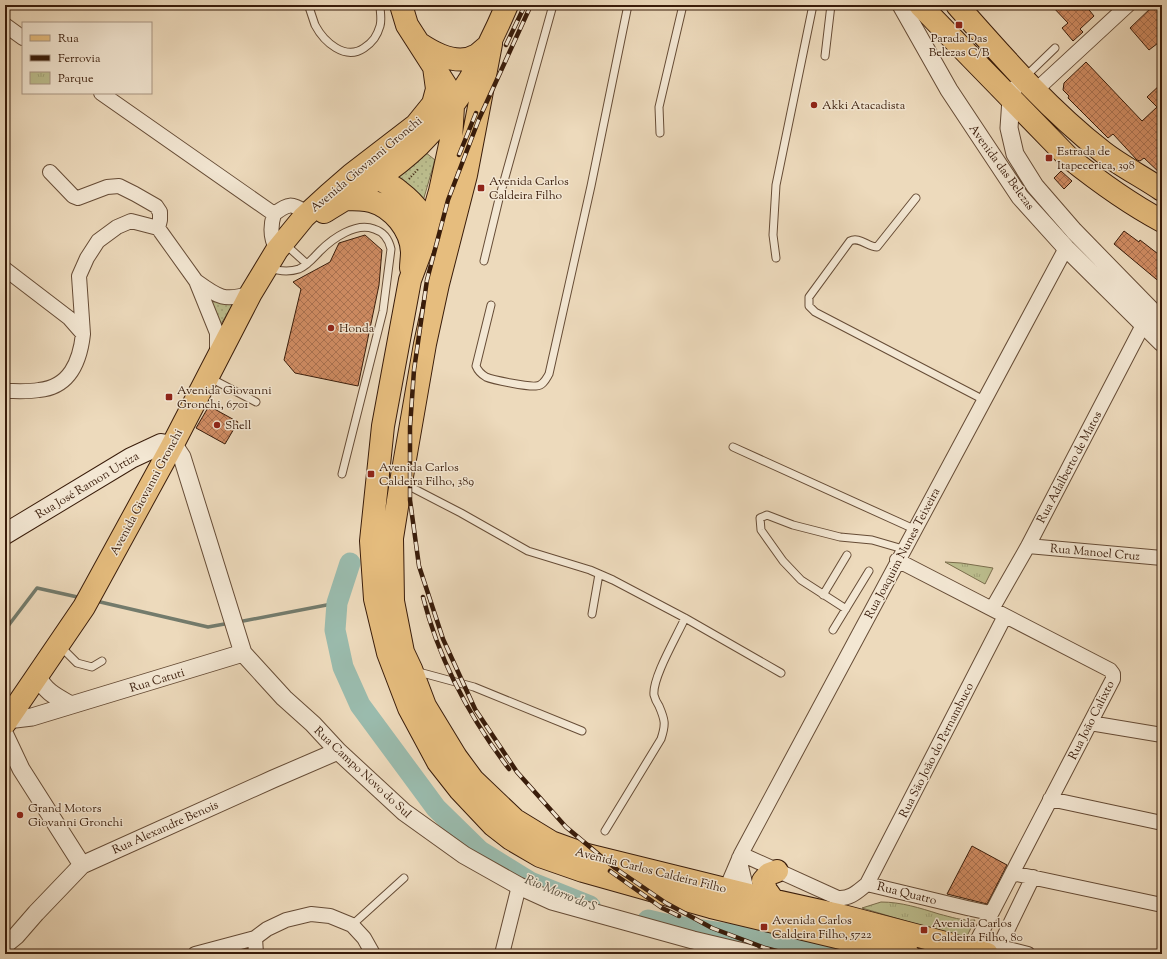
<svg xmlns="http://www.w3.org/2000/svg" width="1167" height="959" viewBox="0 0 1167 959" font-family="'Sorts Mill Goudy',serif">
	<style>
		.grass { fill: url(#grass-dots); stroke: #7a6d4c }
		.park { fill: url(#park-tufts); stroke: #7a6d4c }
		.lines { fill: none; stroke-linecap: round; stroke-linejoin: round }
		.stream { stroke: #737b6c; stroke-width: 3.5 }
		.river { stroke: #9abbad; stroke-width: 21 }
		.building { fill: url(#building-cross-hatch); stroke: #391c0a }
		.service-casing { stroke: #664c36; stroke-width: 9 }
		.minor-casing { stroke: #664c36; stroke-width: 16 }
		.tertiary-casing { stroke: #664c36; stroke-width: 19 }
		.secondary-casing { stroke: #391c0a; stroke-width: 22 }
		.primary-casing { stroke: #391c0a; stroke-width: 24 }
		.path { stroke: #391c0a; stroke-width: 2; stroke-dasharray: 1 2; stroke-linecap: butt }
		.service { stroke: #f3e7d3; stroke-width: 7 }
		.minor { stroke: #f3e7d3; stroke-width: 14 }
		.tertiary { stroke: #f3e7d3; stroke-width: 17 }
		.secondary { stroke: #f3e7d3; stroke-width: 20 }
		.primary { stroke: #e6bd7e; stroke-width: 22 }
		.rail-casing { stroke: #391c0a; stroke-width: 4.5 }
		.rail { stroke: #f3e7d3; stroke-width: 3; stroke-dasharray: 9; stroke-linecap: butt }
		.poi-dot { fill: #8f2418; stroke: #f3e7d3; stroke-width: 1.5 }
		.labels { text-anchor: middle; stroke-width: 3; stroke-linejoin: round; paint-order: stroke }
		.poi-label { font-size: 12px; fill: #391c0a; stroke: #f3e7d3; text-anchor: start }
		.street-label { font-size: 12px; fill: #391c0a; stroke: #f3e7d3 }
		.water-label { font-size: 13px; font-style: italic; fill: #564c3b; stroke: #f3e7d3 }
	</style>
	<defs>
		<pattern id="grass-dots" width="8" height="8" patternUnits="userSpaceOnUse"><rect width="8" height="8" fill="#bcbe8e"/><path d="M2 2h.1M6 6h.1" fill="none" stroke="#a2a379" stroke-width="1.8" stroke-linecap="round"/></pattern>
		<pattern id="park-tufts" width="24" height="20" patternUnits="userSpaceOnUse"><rect width="24" height="20" fill="#bcbe8e"/><path d="M3 7l-1-3M5 7V3M7 7l1-3M15 17l-1-3M17 17v-4M19 17l1-3" fill="none" stroke="#a2a379"/></pattern>
		<pattern id="building-cross-hatch" width="8" height="8" patternUnits="userSpaceOnUse"><rect width="8" height="8" fill="#d18d64"/><path d="M0 0l8 8M0 8l8-8" fill="none" stroke="#ab7251"/></pattern>
	</defs>
	<rect width="100%" height="100%" fill="#eddabc"/>
	<filter id="stains"><feTurbulence type="fractalNoise" baseFrequency=".005" numOctaves="4"/><feColorMatrix values="0 0 0 0 .2 0 0 0 0 .09 0 0 0 0 .02 0 0 0 .5 -.17"/></filter>
	<radialGradient id="worn" r=".72"><stop offset=".6" stop-color="#630" stop-opacity="0"/><stop offset="1" stop-color="#630" stop-opacity=".3"/></radialGradient>
	<path class="grass" d="M 425,152 L 435,160 L 423,201 L 395,179 Z
		M 206,292 L 234,303 L 219,327 Z"/>
	<path class="park" d="M 945,562 L 961,563 L 993,568 L 985,584 Z
		M 881,902 C 901,902 920,908 939,914 C 951,917 962,921 975,920 L 967,936 L 963,938 L 862,908 Z"/>
	<g class="lines">
		<path class="stream" d="M 96,601 L 208,627 L 230,623
			M 238,622 L 337,603
			M 5,630 L 37,588 L 82,598"/>
		<path class="river" d="M 350,563 L 337,603 L 335,630 L 343,667 L 360,705 L 436,808 L 480,851 L 530,882 L 590,906
			M 648,920 L 669,925 L 802,945 L 838,954"/>
	</g>
	<path class="building" d="M 1051,5 L 1085,5 L 1094,16 L 1080,29 L 1083,32 L 1073,41 L 1062,28 L 1068,23 Z
		M 1154,5 L 1162,5 L 1162,40 L 1149,50 L 1130,28 Z
		M 1086,62 L 1142,121 L 1157,107 L 1147,97 L 1162,83 L 1162,175 L 1144,158 L 1140,161 L 1137,160 L 1113,134 L 1108,138 L 1068,98 L 1069,96 L 1063,90 L 1064,83 Z
		M 1061,171 L 1072,181 L 1064,189 L 1054,178 Z
		M 1124,231 L 1139,242 L 1140,240 L 1162,257 L 1162,284 L 1114,244 Z
		M 365,235 L 382,250 L 379,285 L 358,386 L 295,373 L 284,360 L 301,289 L 293,282 L 330,262 L 339,243 Z
		M 209,406 L 238,422 L 225,444 L 196,428 Z
		M 972,846 L 1007,865 L 987,904 L 947,894 Z"/>
	<g class="lines">
		<defs>
			<path id="service" d="M 309,7 C 311,13 313,19 315,25 C 324,42 345,61 364,48 C 373,42 377,36 380,26 C 382,19 380,12 380,5
				M 825,56 L 831,5
				M 1025,77 L 1055,48
				M 660,133 L 659,107 L 683,5
				M 916,198 L 877,247 C 868,247 859,236 850,241 L 809,297 L 809,306 L 815,312 L 984,400
				M 285,244 L 307,264
				M 776,258 L 773,235 L 776,185 L 813,5
				M 484,261 L 499,199 L 553,5
				M 268,268 C 278,271 290,272 299,269 C 308,265 314,257 320,251 C 333,238 356,222 374,229 C 384,232 389,240 391,249 L 383,311 L 342,474
				M 491,305 L 476,366 C 478,371 481,374 486,377 C 493,380 528,387 536,386 C 543,386 546,379 549,374 L 591,186 L 628,5
				M 210,378 L 256,402
				M 733,447 L 914,529
				M 403,483 L 461,513 L 528,551 L 590,570 L 613,580 L 685,618 L 781,673
				M 823,595 L 847,555
				M 846,609 L 801,580 L 783,561 L 761,530 L 760,518 L 767,515 L 793,525 L 840,537 L 872,540 L 903,549
				M 592,614 L 599,574
				M 833,630 L 869,571
				M 61,647 L 77,663 L 92,667 L 102,661
				M 415,671 L 474,687 L 582,731
				M 605,831 L 661,739 C 666,724 665,720 659,706 C 657,703 655,699 654,695 C 652,678 677,636 685,618
				M 352,925 L 404,878"/>
			<path id="minor" d="M 5,25 L 23,38
				M 1035,91 L 1128,5
				M 101,93 L 274,214
				M 50,172 L 73,196 L 78,198 L 107,187 L 119,186 L 135,194 L 156,206 L 160,212 L 160,220 L 158,228
				M 277,250 C 270,238 270,227 274,214 C 290,202 291,204 308,213
				M 5,269 L 69,318 L 83,334 C 80,361 70,387 39,390 C 28,392 16,391 5,391
				M 196,281 C 218,297 224,302 251,293
				M 83,334 L 79,276 L 87,258 L 98,241 L 117,227 L 131,221 L 158,228 L 196,281 L 217,333 L 217,353
				M 1028,546 L 1162,558
				M 897,560 L 1110,670 L 1113,674 L 1113,679 L 978,939 L 978,940 L 980,942 L 1028,954
				M 992,609 L 1028,546 L 1143,325
				M 1090,723 L 1162,735
				M 1050,799 L 1162,823
				M 741,854 L 838,898 C 851,899 858,891 867,884 L 967,908 L 990,913
				M 739,858 L 746,887 L 753,899
				M 1012,873 L 1162,905
				M 867,884 L 1005,616
				M 726,889 L 741,854 L 1066,248
				M 255,938 L 256,954
				M 999,947 L 1033,877
				M 195,954 L 255,938 L 267,929 L 286,920 L 311,914 L 330,916 L 352,925 L 364,938 L 373,954
				M 502,954 L 519,886"/>
			<path id="tertiary" d="M 901,5 L 949,90 L 1020,197 L 1066,248 L 1162,343
				M 1013,90 L 1011,99 L 1009,128 L 1015,154 L 1035,186 L 1074,231 L 1162,321
				M 172,446 L 178,451 L 182,457 L 243,653 L 284,698 L 313,724 L 338,751 L 404,812 L 464,855 L 519,886 L 552,901 L 693,940 L 752,954
				M 37,676 C 47,693 55,696 71,705
				M 7,720 L 32,717 L 243,653
				M 5,735 L 21,769 L 82,865
				M 5,945 L 16,936 L 36,913 L 82,865 L 273,779 L 338,751"/>
			<path id="secondary" d="M 5,534 L 131,458 L 161,444 L 172,446"/>
			<path id="primary" d="M 401,5 L 407,25 L 450,92 L 453,106 L 451,140 L 440,191 L 429,229 L 410,280 L 383,426 L 371,541 L 375,599 L 388,653 L 409,708 L 438,762 L 460,790 L 493,825 L 511,839 L 540,856 L 583,871 L 711,907 L 908,954
				M 920,5 L 1068,157 C 1098,181 1128,203 1162,221
				M 957,5 C 1003,57 1048,109 1103,152 C 1121,166 1143,177 1162,190
				M 420,44 C 435,54 459,66 477,55 C 481,52 485,48 489,45
				M 491,44 L 466,175 L 438,284 L 425,344 L 401,482 L 392,538 L 393,601 L 403,652 L 411,669 L 425,706 L 456,757 L 473,780 L 515,820 L 551,842 L 587,855 L 749,895 L 843,916 L 987,954
				M 364,174 C 392,181 426,207 430,237
				M 346,199 C 355,199 363,199 371,201 C 393,207 411,230 412,252 C 412,258 411,263 411,268
				M 324,212 C 357,192 391,172 419,145 C 459,106 485,56 507,5
				M 5,723 L 84,607 L 172,446 L 251,293 L 277,250 L 304,217 L 328,195 L 351,175 L 416,125 L 433,104 L 437,89 L 434,67
				M 773,900 L 766,890 L 763,881 L 769,874 L 777,871"/>
		</defs>
		<use href="#service" class="service-casing"/>
		<use href="#minor" class="minor-casing"/>
		<use href="#tertiary" class="tertiary-casing"/>
		<use href="#secondary" class="secondary-casing"/>
		<use href="#primary" class="primary-casing"/>
		<path class="path" d="M 409,179 L 418,169"/>
		<use href="#service" class="service"/>
		<use href="#minor" class="minor"/>
		<use href="#tertiary" class="tertiary"/>
		<use href="#secondary" class="secondary"/>
		<use href="#primary" class="primary"/>
		<defs>
			<path id="rail" d="M 531,5 L 479,119 L 448,200 L 427,280 L 414,370 L 410,427 L 410,500 L 419,566 L 443,639 L 475,709 L 517,772 L 566,827 L 615,868 L 666,903 L 712,928 L 765,948 L 788,954
				M 506,45 L 525,5
				M 459,155 L 476,113
				M 423,597 C 439,660 470,718 509,769
				M 610,871 L 662,908 L 679,916"/>
		</defs>
		<use href="#rail" class="rail-casing"/>
		<use href="#rail" class="rail"/>
	</g>
	<g class="poi-dot">
		<rect x="955" y="21" width="8" height="8" rx="2"/>
		<circle cx="814" cy="105" r="4"/>
		<rect x="1045" y="154" width="8" height="8" rx="2"/>
		<rect x="477" y="184" width="8" height="8" rx="2"/>
		<circle cx="331" cy="328" r="4"/>
		<rect x="165" y="393" width="8" height="8" rx="2"/>
		<circle cx="217" cy="425" r="4"/>
		<rect x="367" y="470" width="8" height="8" rx="2"/>
		<circle cx="20" cy="815" r="4"/>
		<rect x="760" y="923" width="8" height="8" rx="2"/>
		<rect x="920" y="926" width="8" height="8" rx="2"/>
	</g>
	<g class="labels">
		<g class="poi-label">
			<text x="959" y="42" text-anchor="middle">Parada Das<tspan x="959" dy="14">Belezas C/B</tspan></text>
			<text x="822" y="109">Akki Atacadista</text>
			<text x="1057" y="155">Estrada de<tspan x="1057" dy="14">Itapecerica, 398</tspan></text>
			<text x="489" y="185">Avenida Carlos<tspan x="489" dy="14">Caldeira Filho</tspan></text>
			<text x="339" y="332">Honda</text>
			<text x="177" y="394">Avenida Giovanni<tspan x="177" dy="14">Gronchi, 6701</tspan></text>
			<text x="225" y="429">Shell</text>
			<text x="379" y="471">Avenida Carlos<tspan x="379" dy="14">Caldeira Filho, 389</tspan></text>
			<text x="28" y="812">Grand Motors<tspan x="28" dy="14">Giovanni Gronchi</tspan></text>
			<text x="772" y="924">Avenida Carlos<tspan x="772" dy="14">Caldeira Filho, 5722</tspan></text>
			<text x="932" y="927">Avenida Carlos<tspan x="932" dy="14">Caldeira Filho, 80</tspan></text>
		</g>
		<g class="street-label">
			<text transform="translate(366 164) rotate(-40)" y="4">Avenida Giovanni Gronchi</text>
			<text transform="translate(1002 167) rotate(54)" y="4">Avenida das Belezas</text>
			<text transform="translate(1069 467) rotate(-62)" y="4">Rua Adalberto de Matos</text>
			<text transform="translate(87 485) rotate(-31)" y="4">Rua José Ramon Urtiza</text>
			<text transform="translate(146 492) rotate(-62)" y="4">Avenida Giovanni Gronchi</text>
			<text transform="translate(1095 552) rotate(5)" y="4">Rua Manoel Cruz</text>
			<text transform="translate(902 553) rotate(-62)" y="4">Rua Joaquim Nunes Teixeira</text>
			<text transform="translate(157 680) rotate(-17)" y="4">Rua Catuti</text>
			<text transform="translate(1091 720) rotate(-63)" y="4">Rua João Calixto</text>
			<text transform="translate(936 750) rotate(-63)" y="4">Rua São João do Pernambuco</text>
			<text transform="translate(363 772) rotate(43)" y="4">Rua Campo Novo do Sul</text>
			<text transform="translate(165 827) rotate(-24)" y="4">Rua Alexandre Benois</text>
			<text transform="translate(651 870) rotate(14)" y="4">Avenida Carlos Caldeira Filho</text>
			<text transform="translate(907 893) rotate(14)" y="4">Rua Quatro</text>
		</g>
		<g class="water-label">
			<text transform="translate(561 892) rotate(22)" y="5">Rio Morro do S</text>
		</g>
	</g>
	<rect width="1167" height="959" fill="none" stroke="#eddabc" stroke-width="20"/>
	<rect x="6" y="6" width="1155" height="947" fill="none" stroke="#391c0a" stroke-width="2"/>
	<rect x="10" y="10" width="1147" height="939" fill="none" stroke="#391c0a"/>
	<rect x="22" y="22" width="130" height="72" fill="#f3e7d3" stroke="#a99683"/>
	<rect x="30" y="35" width="20" height="6" fill="#e6bd7e" stroke="#a99683"/>
	<text x="58" y="42" font-size="12" fill="#391c0a">Rua</text>
	<rect x="30" y="55" width="20" height="6" fill="#391c0a" stroke="#a99683"/>
	<text x="58" y="62" font-size="12" fill="#391c0a">Ferrovia</text>
	<rect x="30" y="72" width="20" height="12" fill="url(#park-tufts)" stroke="#a99683"/>
	<text x="58" y="82" font-size="12" fill="#391c0a">Parque</text>
	<rect width="100%" height="100%" filter="url(#stains)"/>
	<rect width="100%" height="100%" fill="url(#worn)"/>
</svg>
